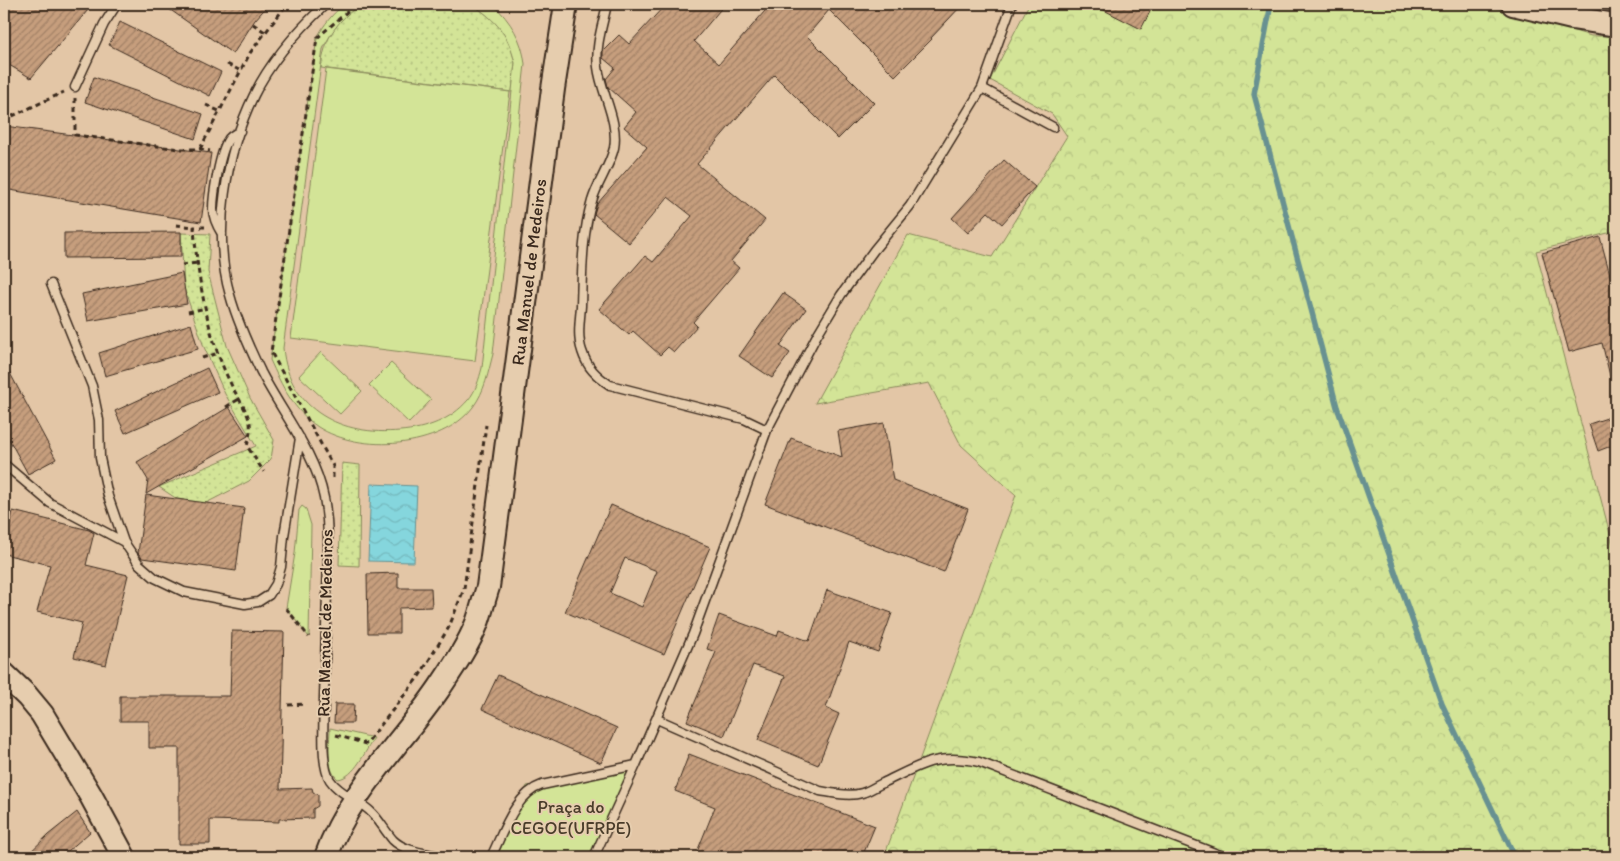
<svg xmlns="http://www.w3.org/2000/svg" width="1620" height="861" viewBox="0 0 1620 861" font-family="Itim,sans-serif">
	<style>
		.grass { fill: url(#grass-dots); stroke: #87875a }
		.forest { fill: url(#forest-crowns); stroke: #87875a }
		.park { fill: #d3e497; stroke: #87875a }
		.water { fill: url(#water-waves); stroke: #679191 }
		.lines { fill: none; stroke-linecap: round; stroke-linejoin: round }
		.stream { stroke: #679191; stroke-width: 5.5 }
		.building { fill: url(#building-hatch); stroke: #3b2a1e; fill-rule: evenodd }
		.lane-casing { stroke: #3b2a1e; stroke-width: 11 }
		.secondary-casing { stroke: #3b2a1e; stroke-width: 26 }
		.path { stroke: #3b2a1e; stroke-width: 3; stroke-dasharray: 5 4; stroke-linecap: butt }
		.lane { stroke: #e6cdae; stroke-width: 8 }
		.secondary { stroke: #e6cdae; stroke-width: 22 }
		.labels { text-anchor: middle; stroke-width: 4; stroke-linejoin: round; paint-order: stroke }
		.street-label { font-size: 18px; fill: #3b2a1e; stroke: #e6cdae }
		.park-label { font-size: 18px; fill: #4a3d2a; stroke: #e6cdae }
	</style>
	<defs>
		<pattern id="grass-dots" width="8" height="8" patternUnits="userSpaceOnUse" patternTransform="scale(1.25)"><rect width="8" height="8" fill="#d3e497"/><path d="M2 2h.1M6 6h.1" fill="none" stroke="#b6c482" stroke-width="1.8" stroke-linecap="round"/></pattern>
		<pattern id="forest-crowns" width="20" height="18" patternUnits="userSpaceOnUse" patternTransform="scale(1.25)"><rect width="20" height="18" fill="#d3e497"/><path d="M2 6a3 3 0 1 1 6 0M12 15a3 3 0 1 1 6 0" fill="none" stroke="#b6c482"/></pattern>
		<pattern id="water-waves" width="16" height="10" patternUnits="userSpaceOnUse" patternTransform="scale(1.25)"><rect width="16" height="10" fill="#85d6dd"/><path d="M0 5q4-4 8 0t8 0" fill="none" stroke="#74b8bd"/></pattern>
		<pattern id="building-hatch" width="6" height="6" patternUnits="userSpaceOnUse" patternTransform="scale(1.25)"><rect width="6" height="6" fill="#c69e7d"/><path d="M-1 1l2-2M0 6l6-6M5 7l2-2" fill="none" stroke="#a28166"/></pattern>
	</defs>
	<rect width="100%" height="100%" fill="#e3c6a6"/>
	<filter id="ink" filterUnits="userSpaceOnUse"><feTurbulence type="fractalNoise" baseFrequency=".02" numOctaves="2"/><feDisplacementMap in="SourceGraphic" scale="10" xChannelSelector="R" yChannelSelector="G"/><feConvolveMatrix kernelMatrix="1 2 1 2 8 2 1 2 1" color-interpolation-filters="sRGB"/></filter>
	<g filter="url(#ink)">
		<path class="grass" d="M 362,4 L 472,4 L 494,20 L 504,33 L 511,47 L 515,63 L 512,92 L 321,68 C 325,38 335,20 362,4 Z
			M 181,233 L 210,234 L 208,272 L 227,346 L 250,398 L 274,440 L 271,459 L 249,481 L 206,503 L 177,499 L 159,487 L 256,446 L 225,394 L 204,347 L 184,288 Z
			M 342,463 L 360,465 L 359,566 L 339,565 Z"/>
		<path class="forest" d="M 1029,4 L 1484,4 L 1591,36 L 1616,36 L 1616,231 L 1536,251 L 1616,557 L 1616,857 L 884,857 L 1016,495 L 961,445 L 929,383 L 815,403 L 908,235 L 992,257 L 1067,136 L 1052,114 L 990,80 Z"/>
		<path class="park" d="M 345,4 L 362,4 C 343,15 332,30 323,49 L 283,348 C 289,411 342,436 400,431 C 426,429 451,420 468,400 C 476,391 479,379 482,368 L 515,63 C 508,34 497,21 472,4 L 493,4 C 511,22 522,39 525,64 L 493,354 C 488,373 485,391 473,407 C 441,449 360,454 318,427 C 293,410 282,386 270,360 L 317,38 C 324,24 333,13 345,4 Z
			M 326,69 L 510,92 L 475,361 L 291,338 Z
			M 321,352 L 362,391 L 340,414 L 299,376 Z
			M 391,363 L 431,400 L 409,423 L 369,385 Z
			M 302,506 L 306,509 L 311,525 L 309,637 L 286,608 L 295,553 L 299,510 Z
			M 330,728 L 374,738 C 365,751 355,777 338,779 C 325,769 330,743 330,728 Z
			M 637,767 L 596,857 L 494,857 L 527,786 Z"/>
		<path class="water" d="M 371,484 L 417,486 L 414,562 L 368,561 Z"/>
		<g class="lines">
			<path class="stream" d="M 1271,4 L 1254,94 L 1337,407 L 1442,704 L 1515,857"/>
		</g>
		<path class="building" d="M 4,4 L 93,4 L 31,78 L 4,62 Z
			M 162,4 L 269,4 L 255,20 L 233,54 Z
			M 666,4 L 725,4 L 694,41 L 719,64 L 771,4 L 963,4 L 931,38 L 932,39 L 895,76 L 829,10 L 807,36 L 874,103 L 838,139 L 774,75 L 697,164 L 765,220 L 731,261 L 739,268 L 693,322 L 697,326 L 674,352 L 668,347 L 660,355 L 633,331 L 629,335 L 599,309 L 645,256 L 653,262 L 692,216 L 668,197 L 629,243 L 594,214 L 597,204 L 647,147 L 624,127 L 636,112 L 608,87 L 606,79 L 615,68 L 603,58 L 603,51 L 619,35 L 629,44 Z
			M 1092,4 L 1154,4 L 1141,29 Z
			M 120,22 L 221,72 L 210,96 L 109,45 Z
			M 94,77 L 203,114 L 195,139 L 85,102 Z
			M 4,126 L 211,153 L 201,222 L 4,189 Z
			M 1004,160 L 1035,187 L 1002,224 L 988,212 L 968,233 L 952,218 Z
			M 181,232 L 181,257 L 64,258 L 64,233 Z
			M 1600,237 L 1616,297 L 1616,376 L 1610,376 L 1602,343 L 1569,352 L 1542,253 Z
			M 182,273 L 187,304 L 88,321 L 82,294 Z
			M 783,293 L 806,309 L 780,346 L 790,353 L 772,378 L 739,356 Z
			M 191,324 L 198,349 L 105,376 L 99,353 Z
			M 4,362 L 56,459 L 28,474 L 4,430 Z
			M 207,368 L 218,392 L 125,433 L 115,411 Z
			M 229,407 L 248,436 L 146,494 L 148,480 L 137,462 Z
			M 1616,415 L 1616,444 L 1598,451 L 1589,424 Z
			M 884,423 L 893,480 L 968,509 L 944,572 L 765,504 L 791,438 L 842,457 L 838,431 Z
			M 146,495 L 244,508 L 236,571 L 142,558 L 138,553 Z
			M 611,505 L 710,547 L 664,654 L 565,612 ZM 625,558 L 657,571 L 642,607 L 610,593 Z
			M 13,511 L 89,530 L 94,533 L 86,565 L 128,575 L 106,665 L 74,657 L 82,623 L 37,612 L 50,565 L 4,554 Z
			M 398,573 L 398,588 L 431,588 L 432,607 L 399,608 L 399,633 L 368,633 L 367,574 Z
			M 827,590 L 892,613 L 878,652 L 849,642 L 826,708 L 839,714 L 818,765 L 758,740 L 785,676 L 753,665 L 724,736 L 687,721 L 716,652 L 707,649 L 719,615 L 777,636 L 779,630 L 809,641 Z
			M 232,631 L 284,632 L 280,789 L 312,788 L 313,792 L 318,795 L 318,806 L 313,809 L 313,818 L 279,819 L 279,822 L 210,820 L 210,844 L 179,844 L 179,748 L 149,748 L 149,721 L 120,721 L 120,696 L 230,696 Z
			M 498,675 L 617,728 L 601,763 L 482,709 Z
			M 335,704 L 354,704 L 353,723 L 334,723 Z
			M 689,754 L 875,826 L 862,857 L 695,857 L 715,807 L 675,791 Z
			M 77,812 L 90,832 L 61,857 L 25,857 L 48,835 Z"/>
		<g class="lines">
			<defs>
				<path id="lane" d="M 326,4 C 298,30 271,60 254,95 C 226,152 212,233 230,295 C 237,321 249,347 261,372 C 282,413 315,452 324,498 C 330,530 328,558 327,591 C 326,626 325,662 324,698 C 324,717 320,765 330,780 C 340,795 360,800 372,813 C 380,821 385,831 393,840 C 405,852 427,853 443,857
					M 607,4 C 603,24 595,46 598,67 C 601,93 619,121 614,148 C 610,166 597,183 592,201 C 582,233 582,273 581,306 C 580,320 577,337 582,351 C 587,367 596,376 610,385 L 744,419 L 767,430
					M 75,87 L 104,24 L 117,4
					M 982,88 L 1053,127
					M 222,234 C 217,226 213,218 213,209 C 213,194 220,152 228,140 C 230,136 236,133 240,131
					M 51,284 L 92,386 L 99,420 L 100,458 L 108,496 L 124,542 L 139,564 L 155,578 L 184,592 L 245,604 L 258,602 L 269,595 L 276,584 L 281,567 L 284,536 L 300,438
					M 4,464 L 50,503 L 124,542
					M 657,719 L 820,791 C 833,793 849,797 862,793 C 869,791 876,786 883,783 C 920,765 936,753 979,762 L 1225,857
					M 491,857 C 503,833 515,794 542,785 L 636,765 L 693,634 L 767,430 L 817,335 L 841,295 L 874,250 L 910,206 L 982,88 L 1012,4
					M 594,857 L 636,765"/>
				<path id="secondary" d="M 1513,4 L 1572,18 L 1616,25
					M 4,674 L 27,696 L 42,714 L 91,796 L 124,857
					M 326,857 C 348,793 400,745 438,690 C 452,669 468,646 477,623 C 481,612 484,599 488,587 L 553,89 L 566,4"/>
			</defs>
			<use href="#lane" class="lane-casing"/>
			<use href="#secondary" class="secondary-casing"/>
			<path class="path" d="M 253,24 L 265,32
				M 227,64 L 241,71
				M 75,98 L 75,135 L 179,149 L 200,149 L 210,151
				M 206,105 L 219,111
				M 4,120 L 64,92
				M 200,149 L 250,53 L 287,4
				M 176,225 L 194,227
				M 205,227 L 194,227 C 196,262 202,298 211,332 C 216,349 222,366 230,382 C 236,396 247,409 250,423 C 251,431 249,438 247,446 L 264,472
				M 182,265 L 197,263
				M 188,312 L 206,308
				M 202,358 L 218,353
				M 226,407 L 239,399
				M 333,478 L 333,466 L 271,352 L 317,38 L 356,4
				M 286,608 L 309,637
				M 288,705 L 306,704
				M 336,735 L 366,744 L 420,675 L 449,627 L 464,589 L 486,425"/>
			<use href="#lane" class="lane"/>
			<use href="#secondary" class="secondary"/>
		</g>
	</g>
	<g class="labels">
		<g class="street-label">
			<text transform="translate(529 272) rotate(-83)" y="6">Rua Manuel de Medeiros</text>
			<text transform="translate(325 623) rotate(-89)" y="6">Rua Manuel de Medeiros</text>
		</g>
		<g class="park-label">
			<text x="571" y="813">Praça do<tspan x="571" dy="21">CEGOE(UFRPE)</tspan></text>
		</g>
	</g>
	<rect width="1620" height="861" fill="none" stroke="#e6cdae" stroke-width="20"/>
	<rect x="10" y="10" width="1600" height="841" fill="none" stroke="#3b2a1e" stroke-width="2" filter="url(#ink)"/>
</svg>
